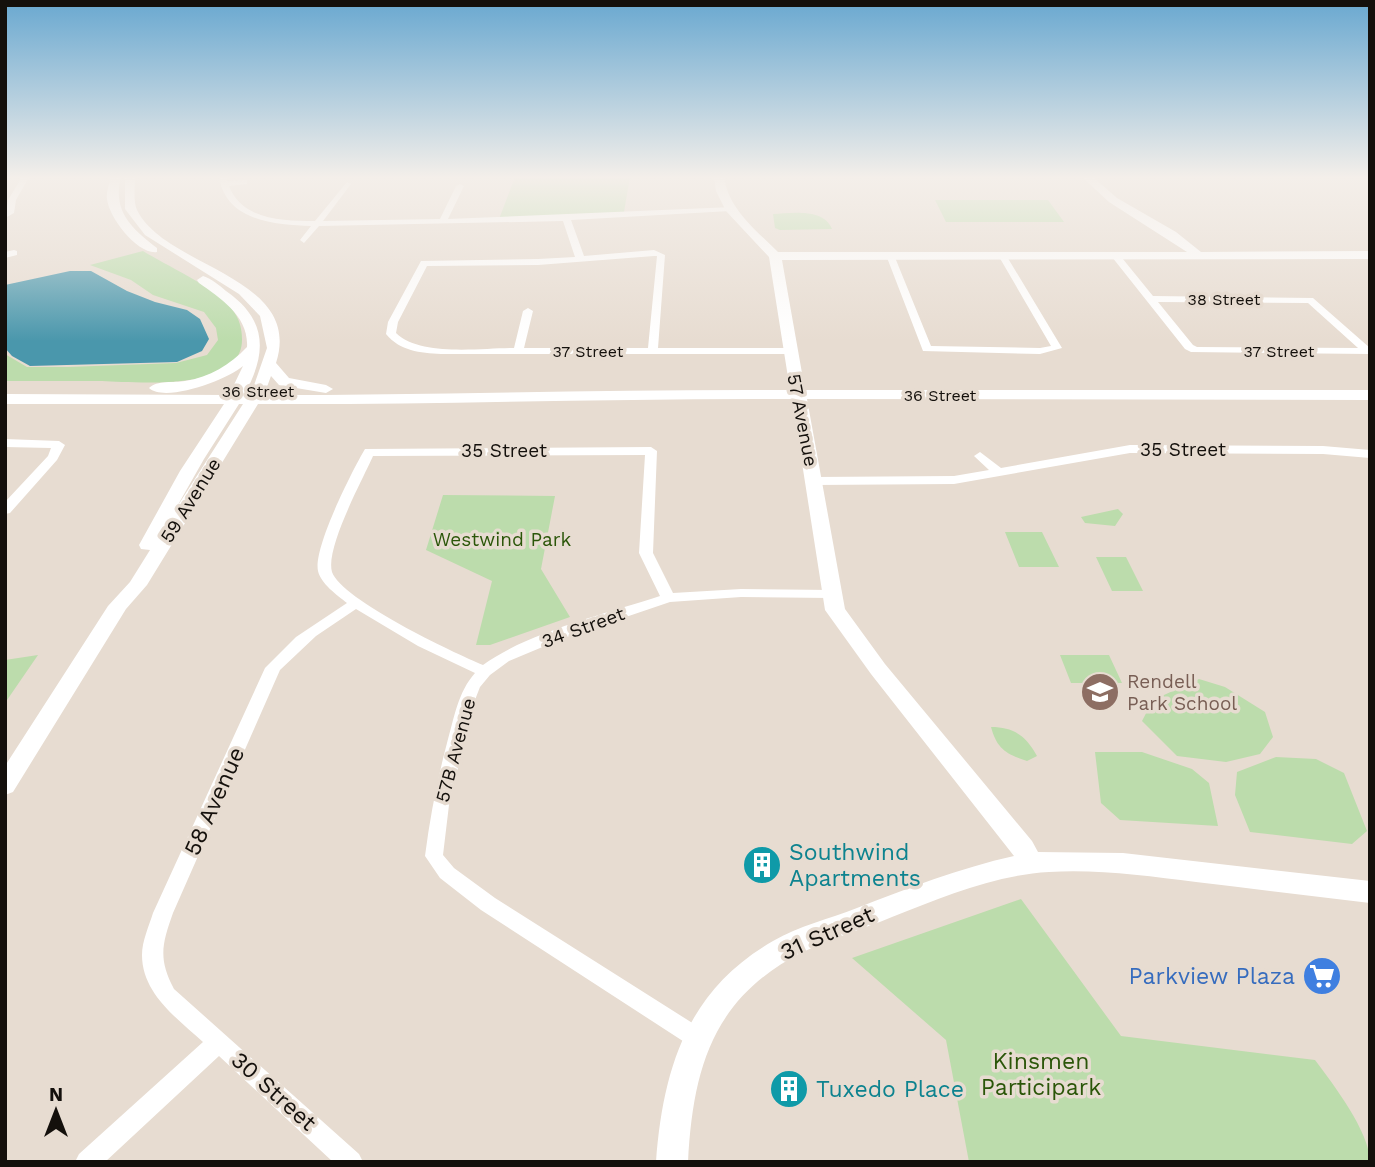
<svg xmlns="http://www.w3.org/2000/svg" width="1375" height="1167" viewBox="0 0 1375 1167" font-family="'Work Sans',sans-serif">
	<style>
		.green { fill: #bcdcac }
		.water { fill: #4a97ac }
		.lines { fill: none; stroke-linecap: round; stroke-linejoin: round }
		.street { fill: #fff; fill-rule: evenodd }
		.secondary { fill: #fff; fill-rule: evenodd }
		.labels { text-anchor: middle; stroke-width: 7; stroke-linejoin: round; paint-order: stroke }
		.far-street-label { font-size: 16px; fill: #14100c; stroke: #e7dcd1 }
		.street-label { font-size: 19px; fill: #14100c; stroke: #e7dcd1 }
		.park-label { font-size: 19px; fill: #2b5609; stroke: #e7dcd1 }
		.education-label { font-size: 19px; fill: #785e54; stroke: #e7dcd1; text-anchor: start }
		.near-street-label { font-size: 23px; fill: #14100c; stroke: #e7dcd1 }
		.near-culture-label { font-size: 23px; fill: #0d838f; stroke: #e7dcd1; text-anchor: start }
		.near-shop-label { font-size: 23px; fill: #366cbe; stroke: #e7dcd1; text-anchor: end }
		.near-park-label { font-size: 23px; fill: #2b5609; stroke: #e7dcd1 }
	</style>
	<rect width="100%" height="100%" fill="#e7dcd1"/>
	<path class="green" d="M 515,177 L 630,177 L 624,212 L 499,219 Z
		M 935,200 L 1048,200 L 1064,222 L 946,222 Z
		M 773,214 C 791,213 824,208 832,229 L 780,230 L 775,228 Z
		M 143,251 C 167,266 217,288 232,309 C 239,318 242,328 242,339 C 243,393 135,382 102,381 C 70,381 38,381 5,381 L 5,354 L 27,367 L 68,367 L 176,363 L 207,355 L 218,340 L 216,328 L 204,312 L 153,295 L 131,280 L 90,265 Z
		M 443,495 L 555,496 L 541,569 L 570,617 L 490,645 L 476,645 L 492,581 L 426,550 Z
		M 1118,509 L 1123,514 L 1115,526 L 1085,523 L 1081,517 Z
		M 1005,532 L 1042,532 L 1059,567 L 1019,567 Z
		M 1096,557 L 1126,557 L 1143,591 L 1112,591 Z
		M 38,655 L 5,703 L 5,660 Z
		M 1060,655 L 1109,655 L 1122,683 L 1071,683 Z
		M 1199,679 L 1225,687 L 1265,712 L 1273,737 L 1260,754 L 1226,762 L 1177,756 L 1142,721 L 1153,700 Z
		M 991,727 C 1014,727 1026,736 1037,756 L 1027,761 C 1006,754 997,749 991,727 Z
		M 1095,752 L 1142,752 L 1192,769 L 1209,783 L 1218,826 L 1120,820 L 1101,803 Z
		M 1276,757 L 1316,759 L 1344,773 L 1367,831 L 1352,844 L 1250,832 L 1235,795 L 1237,772 Z
		M 1021,899 L 1121,1036 L 1315,1060 C 1333,1084 1370,1132 1370,1162 L 969,1162 L 946,1040 L 852,958 Z"/>
	<path class="water" d="M 70,271 L 91,271 L 127,291 L 155,302 L 187,310 L 200,319 L 209,339 L 202,351 L 177,362 L 30,366 L 12,356 L 5,348 L 5,285 Z"/>
	<g class="lines">
		<path class="street" d="M 22,177 L 29,177 L 16,200 L 14,213 L 5,218 L 8,200 Z
			M 219,177 L 227,177 L 227,181 L 247,180 L 247,184 L 229,186 C 242,220 283,221 315,221 L 347,182 L 351,184 L 323,221 L 440,219 L 456,186 L 460,184 L 464,186 L 448,219 L 733,207 L 733,211 L 730,211 L 571,220 L 584,256 L 654,250 L 665,255 L 658,348 L 789,348 L 794,351 L 789,354 L 441,354 C 420,353 400,351 386,334 L 388,322 L 421,261 L 538,259 L 575,257 L 563,221 L 319,226 L 304,243 L 300,240 L 311,226 C 275,225 226,221 219,177 ZM 654,256 L 657,256 L 648,348 L 524,348 L 533,311 L 528,308 L 523,311 L 514,348 C 481,348 421,357 396,333 L 398,322 L 427,266 L 538,265 Z
			M 14,250 L 17,251 L 17,255 L 5,258 L 5,252 Z
			M 890,252 L 894,255 L 931,346 L 1040,348 L 1051,346 L 998,255 L 1002,252 L 1006,255 L 1062,348 L 1040,354 L 923,351 L 886,255 Z
			M 1115,252 L 1118,253 L 1153,296 L 1313,298 L 1370,348 L 1370,354 L 1191,352 L 1185,349 L 1112,257 L 1111,255 ZM 1158,302 L 1308,303 L 1358,348 L 1197,347 L 1193,345 Z
			M 5,439 L 59,441 L 65,445 L 57,460 L 10,513 L 5,514 L 5,502 L 48,456 L 51,448 L 5,447 Z
			M 1130,445 L 1323,446 L 1370,450 L 1370,458 L 1323,454 L 1130,453 L 954,484 L 815,485 L 809,481 L 815,477 L 954,476 L 989,470 L 974,456 L 980,452 L 1001,468 Z
			M 651,447 L 657,451 L 653,553 L 673,593 L 741,589 L 831,590 L 838,594 L 831,598 L 741,597 L 670,602 L 564,638 L 509,661 L 490,675 L 480,687 L 473,705 L 449,805 L 443,855 L 454,868 L 495,898 L 705,1031 L 708,1038 L 705,1045 L 697,1048 L 689,1045 L 481,910 L 440,878 L 425,856 C 430,817 437,781 447,743 C 454,718 458,692 475,673 L 418,646 L 356,609 L 316,636 L 280,670 L 173,913 C 162,944 158,959 174,989 L 359,1154 L 363,1162 L 333,1162 L 219,1056 L 105,1162 L 75,1162 L 79,1154 L 203,1042 C 178,1019 142,994 142,955 C 142,941 149,926 153,913 L 265,668 L 296,637 L 347,603 C 337,595 321,584 318,571 C 313,548 352,471 365,449 ZM 645,455 L 639,553 L 660,596 C 608,613 526,633 483,665 C 454,653 342,600 332,572 C 325,548 363,479 373,456 Z"/>
		<path class="secondary" d="M 111,177 L 121,177 C 112,211 132,229 157,248 L 157,252 C 138,255 109,218 107,199 C 106,192 109,185 111,177 Z
			M 125,177 L 135,177 C 135,187 133,201 137,210 C 165,268 304,276 276,363 L 289,378 L 326,385 L 333,389 L 326,393 L 284,386 L 279,385 L 271,376 L 264,395 C 439,395 615,389 790,390 L 769,257 L 726,211 L 716,191 L 714,177 L 724,177 C 729,210 756,230 778,252 L 1187,252 L 1109,202 L 1082,177 L 1093,177 L 1117,198 L 1176,232 L 1201,252 L 1370,251 L 1370,259 L 782,260 L 805,390 L 1370,390 L 1370,400 L 807,399 L 845,609 L 885,664 L 1032,841 L 1038,852 L 1123,853 L 1370,881 L 1370,903 C 1312,896 1254,889 1196,882 C 1147,876 1098,869 1049,872 C 995,875 942,897 892,917 C 863,929 832,938 803,952 C 713,997 693,1068 688,1162 L 656,1162 C 663,1069 687,990 773,941 C 799,926 829,919 857,908 C 908,888 960,868 1014,856 L 871,674 L 825,610 L 792,399 C 614,398 436,405 258,404 L 147,585 L 126,609 L 13,792 L 5,795 L 5,766 L 108,606 L 130,582 L 150,550 L 141,549 L 139,545 L 180,471 L 224,404 L 5,404 L 5,394 L 229,395 L 243,366 C 227,380 165,403 149,388 C 157,380 174,383 185,381 C 210,377 230,365 247,347 C 249,316 220,298 199,283 L 197,280 L 203,276 C 212,279 219,285 226,291 C 268,320 267,354 244,395 L 249,395 L 252,391 L 267,348 L 260,316 L 239,294 L 145,235 L 125,209 ZM 239,404 L 243,404 L 175,510 L 204,459 Z"/>
	</g>
	<linearGradient id="sky" x2="0" y2="1"><stop stop-color="#69a8d0"/><stop offset="0.52" stop-color="#f4efea"/><stop offset="1" stop-color="#f4efea" stop-opacity="0"/></linearGradient>
	<rect width="1375" height="341" fill="url(#sky)"/>
	<defs>
		<symbol id="school-disc" viewBox="-11 -11 22 22"><circle r="9.5" fill="#8d6e63" stroke="#e7dcd1"/><path d="M0-5L7-2L0 1L-7-2ZM-4 1L0 2.5L4 1V4Q0 6-4 4Z" fill="#fff"/></symbol>
		<symbol id="building-disc" viewBox="-11 -11 22 22"><circle r="9.5" fill="#0f9aa8" stroke="#e7dcd1"/><path d="M-4-6H4V6H1V3H-1V6H-4ZM-2.5-4.3h1.7v1.8h-1.7ZM.8-4.3h1.7v1.8H.8ZM-2.5-1h1.7V.8h-1.7ZM.8-1h1.7V.8H.8Z" fill="#fff"/></symbol>
		<symbol id="supermarket-disc" viewBox="-11 -11 22 22"><circle r="9.5" fill="#3f7fe0" stroke="#e7dcd1"/><path d="M-6-5.5h2.5l.6 2H6L4.5 2H-2.5L-4.4-4H-6ZM-1.5 3.2a1.3 1.3 0 1 0 .1 0ZM3 3.2a1.3 1.3 0 1 0 .1 0Z" fill="#fff"/></symbol>
	</defs>
	<g fill-rule="evenodd">
		<use href="#school-disc" x="1078" y="670" width="44" height="44"/>
		<use href="#building-disc" x="740" y="843" width="44" height="44"/>
		<use href="#supermarket-disc" x="1300" y="954" width="44" height="44"/>
		<use href="#building-disc" x="767" y="1067" width="44" height="44"/>
	</g>
	<g class="labels">
		<g class="far-street-label">
			<text x="1224" y="305">38 Street</text>
			<text x="588" y="357">37 Street</text>
			<text x="1279" y="357">37 Street</text>
			<text x="258" y="397">36 Street</text>
			<text x="940" y="401">36 Street</text>
		</g>
		<g class="street-label">
			<text transform="translate(803 420) rotate(79)" y="7">57 Avenue</text>
			<text x="1183" y="456">35 Street</text>
			<text x="504" y="457">35 Street</text>
			<text transform="translate(190 500) rotate(-58)" y="7">59 Avenue</text>
			<text transform="translate(583 627) rotate(-20)" y="7">34 Street</text>
			<text transform="translate(455 750) rotate(-75)" y="7">57B Avenue</text>
		</g>
		<g class="park-label">
			<text x="502" y="546">Westwind Park</text>
		</g>
		<g class="education-label">
			<text x="1127" y="688">Rendell<tspan x="1127" dy="22">Park School</tspan></text>
		</g>
		<g class="near-street-label">
			<text transform="translate(214 801) rotate(-66)" y="8">58 Avenue</text>
			<text transform="translate(827 933) rotate(-24)" y="8">31 Street</text>
			<text transform="translate(274 1091) rotate(42)" y="8">30 Street</text>
		</g>
		<g class="near-culture-label">
			<text x="789" y="860">Southwind<tspan x="789" dy="26">Apartments</tspan></text>
			<text x="816" y="1097">Tuxedo Place</text>
		</g>
		<g class="near-shop-label">
			<text x="1295" y="984">Parkview Plaza</text>
		</g>
		<g class="near-park-label">
			<text x="1041" y="1069">Kinsmen<tspan x="1041" dy="26">Participark</tspan></text>
		</g>
	</g>
	<rect width="1375" height="1167" fill="none" stroke="#14100c" stroke-width="14"/>
	<g transform="translate(56 1111)" stroke="#e7dcd1" stroke-width="5" paint-order="stroke">
	<path d="M0-5L12 26L0 18L-12 26Z" fill="#14100c"/>
	<text y="-10" font-size="19" font-weight="bold" text-anchor="middle" fill="#14100c">N</text>
	</g>
</svg>
